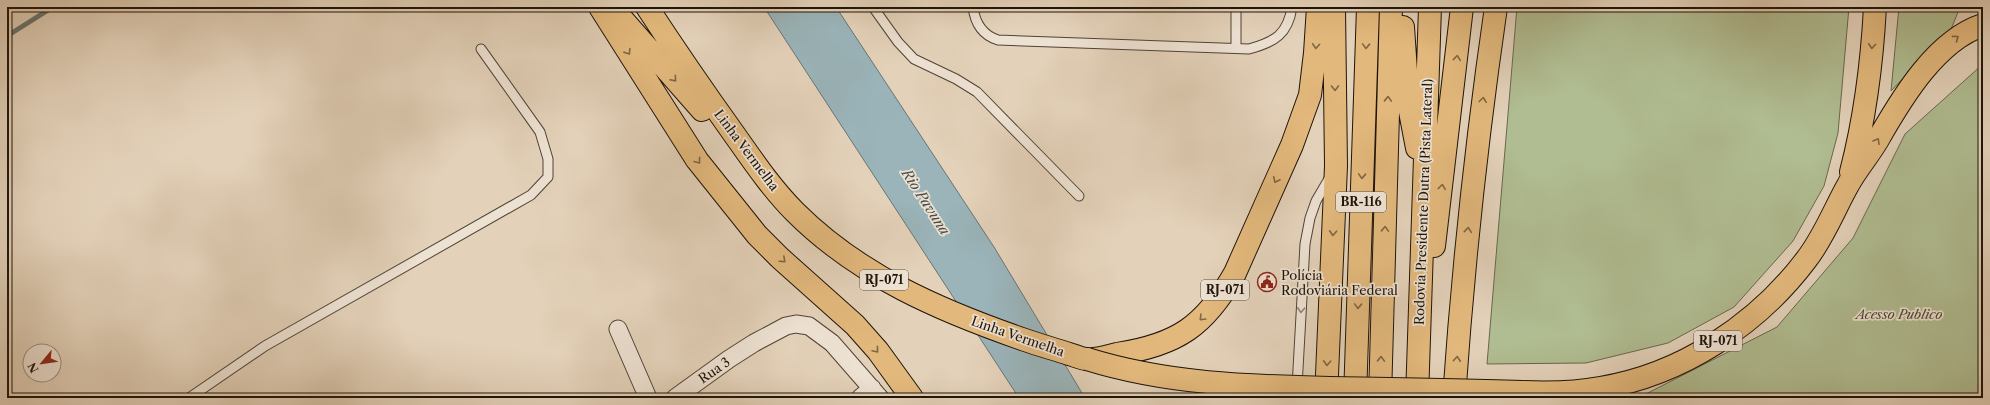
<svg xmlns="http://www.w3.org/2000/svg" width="1990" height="405" viewBox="0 0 1990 405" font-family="'Libre Caslon Text',serif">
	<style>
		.green { fill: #b0bc91; stroke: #67684d }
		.water { fill: #9ab4ba; stroke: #687473 }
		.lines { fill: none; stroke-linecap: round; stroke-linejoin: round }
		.stream { stroke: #687473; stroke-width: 5 }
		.lane-casing { stroke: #4f4335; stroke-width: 11 }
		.street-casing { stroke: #4f4335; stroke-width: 19 }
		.highway-casing { stroke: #1e1409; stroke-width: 24 }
		.lane { stroke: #ede1d2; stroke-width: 9 }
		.street { stroke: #ede1d2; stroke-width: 17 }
		.highway { stroke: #e2b87c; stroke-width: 22 }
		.highway-bridge-casing { stroke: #1e1409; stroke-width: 24; stroke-linecap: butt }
		.highway-bridge { stroke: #e2b87c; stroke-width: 22 }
		.oneway { stroke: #806642 }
		.oneway2 { stroke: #908578 }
		.labels { text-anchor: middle; stroke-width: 3.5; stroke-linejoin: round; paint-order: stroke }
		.shield { fill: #ede1d2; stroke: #5c5245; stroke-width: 1 }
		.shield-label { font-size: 12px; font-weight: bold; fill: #1e1409 }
		.street-label { font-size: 13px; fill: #1e1409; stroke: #ede1d2 }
		.poi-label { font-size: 13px; fill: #1e1409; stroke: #ede1d2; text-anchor: start }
		.park-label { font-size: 13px; font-style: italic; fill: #4a4632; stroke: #ede1d2 }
		.water-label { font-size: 14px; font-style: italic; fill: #494c47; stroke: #ede1d2 }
	</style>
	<rect width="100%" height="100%" fill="#e3d1b9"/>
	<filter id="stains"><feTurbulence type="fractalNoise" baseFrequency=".005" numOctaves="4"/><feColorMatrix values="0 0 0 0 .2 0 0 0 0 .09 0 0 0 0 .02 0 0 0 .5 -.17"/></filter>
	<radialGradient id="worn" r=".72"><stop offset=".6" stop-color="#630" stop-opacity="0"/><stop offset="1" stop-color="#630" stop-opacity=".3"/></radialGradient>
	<path class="green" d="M 1517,7 L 1849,7 L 1838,133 L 1824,186 L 1793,241 L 1734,307 L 1668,343 L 1586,363 L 1487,364 Z
		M 1899,7 L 1960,7 L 1952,27 L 1891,91 Z
		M 1983,64 L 1983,398 L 1638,398 L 1777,327 L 1853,238 L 1905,134 Z"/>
	<path class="water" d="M 764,7 L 836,7 L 994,247 L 1085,398 L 1019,398 Z"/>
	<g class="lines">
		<path class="stream" d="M 7,36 L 53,7"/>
		<defs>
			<path id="lane" d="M 873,7 L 898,42 L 914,59 L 956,79 L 977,92 L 1079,196
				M 973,7 C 975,23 982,35 998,40 L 1249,49 C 1275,42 1288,34 1292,7
				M 1236,48 L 1236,7
				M 1297,387 L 1305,244 L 1310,218 L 1316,201 L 1330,177
				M 189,398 L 265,346 L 531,195 L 548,177 L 548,159 L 540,132 L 481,49"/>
			<path id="street" d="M 618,329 L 648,398
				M 675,398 L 729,359 L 754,343 L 786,326 L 796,324 L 809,326 L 832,343 L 880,398
				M 860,398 L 872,388"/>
			<path id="highway" d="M 600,7 L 697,160 L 757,235 L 780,258 L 855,325 L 878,351 L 912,398
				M 647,7 C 675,50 704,92 734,134 C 753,161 772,189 795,212 C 859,276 941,311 1025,340 C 1039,345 1054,349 1069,354 C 1074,355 1081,359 1087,359 C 1096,360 1108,356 1117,354 C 1177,345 1205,326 1235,273 L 1292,145 L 1310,95 L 1315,53 L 1318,7
				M 615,11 L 702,110
				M 1403,27 L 1408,101 L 1417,148
				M 1851,172 C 1865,118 1872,63 1875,7
				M 1434,246 L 1462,7
				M 1522,392 C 1548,393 1574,393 1600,388 C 1681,375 1757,325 1806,260 C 1824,237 1834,210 1848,185 C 1857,168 1871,153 1880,136 C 1903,96 1937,40 1983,25
				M 1326,398 L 1336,166 L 1334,7
				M 1355,398 L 1368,7
				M 1380,398 L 1391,7
				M 1417,398 L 1430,7
				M 1454,398 C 1463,267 1477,137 1496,7"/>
		</defs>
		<use href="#lane" class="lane-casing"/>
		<use href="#street" class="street-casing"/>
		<use href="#highway" class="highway-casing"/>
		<use href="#lane" class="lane"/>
		<use href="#street" class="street"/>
		<use href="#highway" class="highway"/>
		<defs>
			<path id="highway-bridge" d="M 1087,359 C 1167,384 1248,386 1330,388 C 1394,389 1458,390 1522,392"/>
		</defs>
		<use href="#highway-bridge" class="highway-bridge-casing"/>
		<use href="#highway-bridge" class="highway-bridge"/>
	</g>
	<defs><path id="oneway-chevron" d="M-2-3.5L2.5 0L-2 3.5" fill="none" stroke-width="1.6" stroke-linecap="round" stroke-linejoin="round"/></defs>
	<g class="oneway">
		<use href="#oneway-chevron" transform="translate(1956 38) rotate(-36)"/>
		<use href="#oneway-chevron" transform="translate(1316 46) rotate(94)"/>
		<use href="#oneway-chevron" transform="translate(1366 46) rotate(92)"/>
		<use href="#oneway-chevron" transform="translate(1872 46) rotate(94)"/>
		<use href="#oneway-chevron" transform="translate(628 52) rotate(58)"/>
		<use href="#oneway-chevron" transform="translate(1457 58) rotate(-84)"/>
		<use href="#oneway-chevron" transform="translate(674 79) rotate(49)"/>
		<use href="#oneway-chevron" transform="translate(1335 88) rotate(89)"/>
		<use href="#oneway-chevron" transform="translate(1388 99) rotate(-88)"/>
		<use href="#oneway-chevron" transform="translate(1483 100) rotate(-83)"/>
		<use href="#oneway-chevron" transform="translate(1877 141) rotate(-60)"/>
		<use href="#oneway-chevron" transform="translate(698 161) rotate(53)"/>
		<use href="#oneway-chevron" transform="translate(1362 176) rotate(92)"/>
		<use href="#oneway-chevron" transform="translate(1276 180) rotate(115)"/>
		<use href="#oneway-chevron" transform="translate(1442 187) rotate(-83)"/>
		<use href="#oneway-chevron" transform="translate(1385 229) rotate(-88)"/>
		<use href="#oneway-chevron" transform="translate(1468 230) rotate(-84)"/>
		<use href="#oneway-chevron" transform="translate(1333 233) rotate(93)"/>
		<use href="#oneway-chevron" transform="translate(783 260) rotate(42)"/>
		<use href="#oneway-chevron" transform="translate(1358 306) rotate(92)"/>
		<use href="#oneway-chevron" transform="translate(1202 318) rotate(135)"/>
		<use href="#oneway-chevron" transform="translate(876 350) rotate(50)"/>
		<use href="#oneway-chevron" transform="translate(1381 359) rotate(-88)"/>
		<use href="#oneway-chevron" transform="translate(1457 359) rotate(-86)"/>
		<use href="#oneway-chevron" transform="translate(1327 363) rotate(93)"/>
	</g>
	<use class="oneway2" href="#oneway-chevron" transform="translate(1301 310) rotate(93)"/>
	<defs>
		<symbol id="civic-ring" viewBox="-11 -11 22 22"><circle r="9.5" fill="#ede1d2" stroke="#8f2418" stroke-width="1.5"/><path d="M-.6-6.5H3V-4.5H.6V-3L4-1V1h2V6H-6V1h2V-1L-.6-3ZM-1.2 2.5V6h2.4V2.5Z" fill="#8f2418"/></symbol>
	</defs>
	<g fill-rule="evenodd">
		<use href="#civic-ring" x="1256" y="271" width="22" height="22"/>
	</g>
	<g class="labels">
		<g class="shield">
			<rect x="1336" y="192" width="50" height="20" rx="3"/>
			<rect x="860" y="270" width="48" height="20" rx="3"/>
			<rect x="1201" y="280" width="48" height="20" rx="3"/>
			<rect x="1694" y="331" width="48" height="20" rx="3"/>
		</g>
		<g class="shield-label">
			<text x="1361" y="206">BR-116</text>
			<text x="884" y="284">RJ-071</text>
			<text x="1225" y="294">RJ-071</text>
			<text x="1718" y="345">RJ-071</text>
		</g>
		<g class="street-label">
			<text transform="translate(747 150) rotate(53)" y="5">Linha Vermelha</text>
			<text transform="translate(1423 202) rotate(-88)" y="5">Rodovia Presidente Dutra (Pista Lateral)</text>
			<text transform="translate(1018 336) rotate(19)" y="5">Linha Vermelha</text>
			<text transform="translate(714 370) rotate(-35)" y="5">Rua 3</text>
		</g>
		<g class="poi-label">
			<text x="1281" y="280">Polícia<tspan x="1281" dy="15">Rodoviária Federal</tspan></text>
		</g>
		<g class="park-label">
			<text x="1899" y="319">Acesso Publico</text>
		</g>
		<g class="water-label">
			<text transform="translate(926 202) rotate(57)" y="5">Rio Pavuna</text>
		</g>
	</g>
	<rect width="1990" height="405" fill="none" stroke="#e3d1b9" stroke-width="24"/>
	<rect x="8" y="8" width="1974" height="389" fill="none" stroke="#1e1409" stroke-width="2"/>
	<rect x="12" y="12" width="1966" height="381" fill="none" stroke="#1e1409"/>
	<g transform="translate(42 363) rotate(241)"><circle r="19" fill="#ede1d2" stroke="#9a8f82"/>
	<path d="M0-3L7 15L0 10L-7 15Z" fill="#8f2418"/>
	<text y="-6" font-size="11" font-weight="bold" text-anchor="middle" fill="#1e1409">N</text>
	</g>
	<rect width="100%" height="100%" filter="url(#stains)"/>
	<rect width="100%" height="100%" fill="url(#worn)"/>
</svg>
